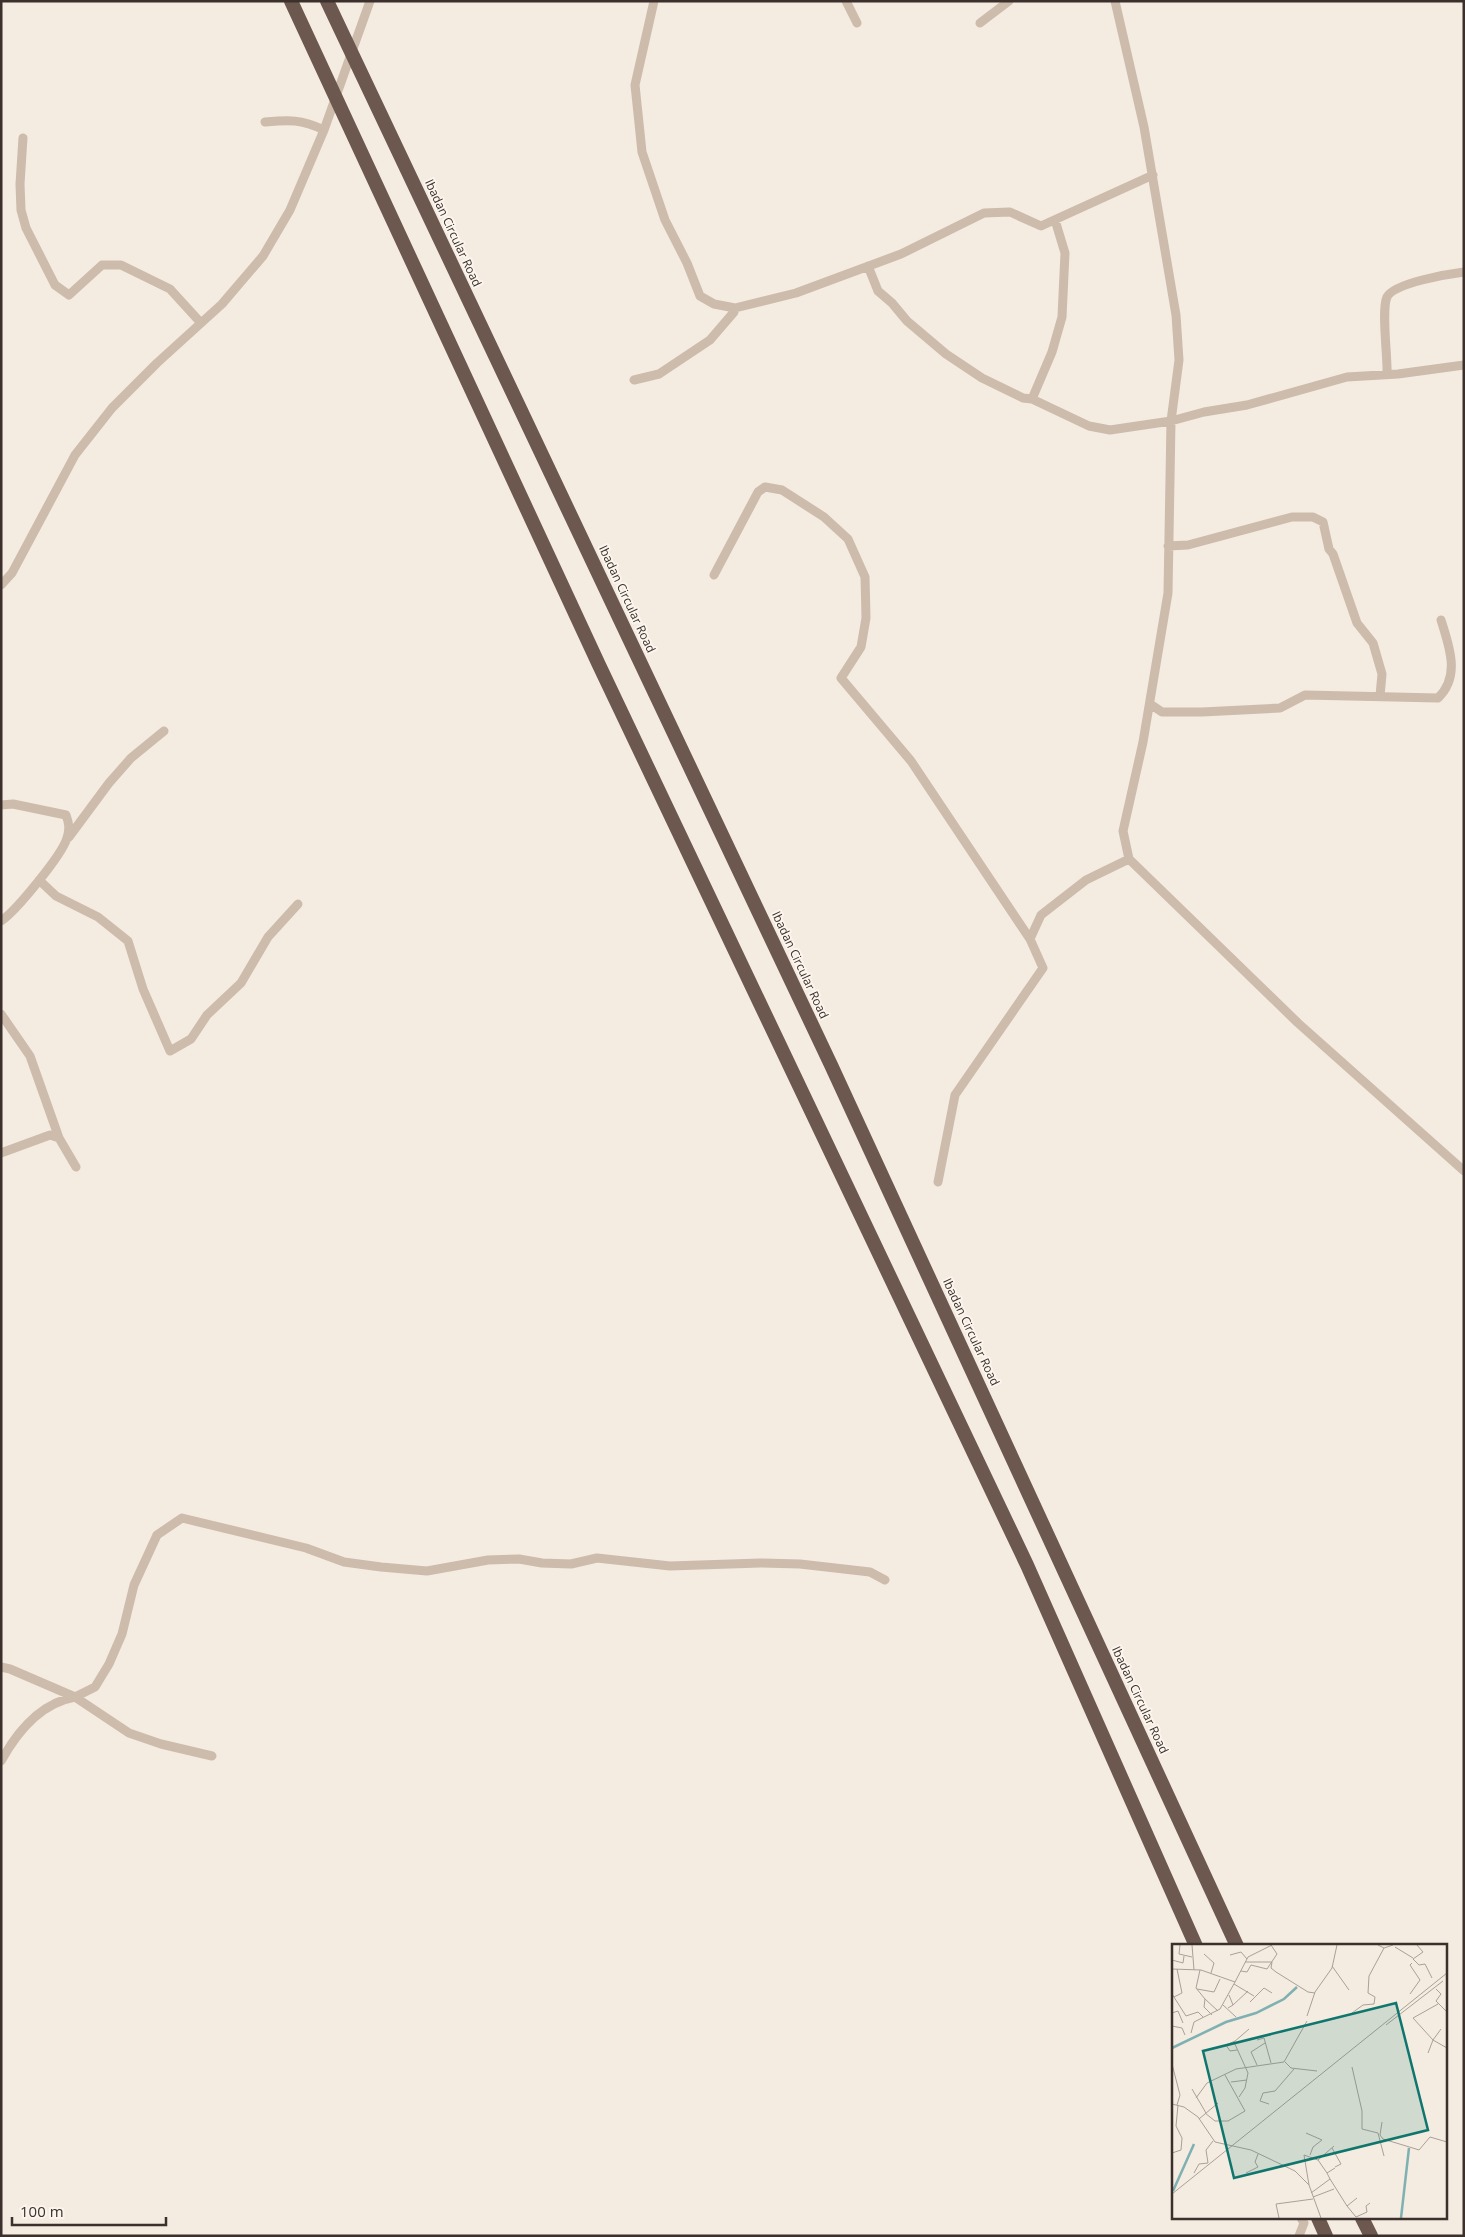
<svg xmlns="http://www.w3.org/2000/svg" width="1465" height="2237" viewBox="0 0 1465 2237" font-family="'Open Sans',sans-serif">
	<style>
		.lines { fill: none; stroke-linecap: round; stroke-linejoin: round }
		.minor { stroke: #cdbbac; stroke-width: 9 }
		.trunk { stroke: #6c584f; stroke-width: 14 }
		.labels { text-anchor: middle; stroke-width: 4; stroke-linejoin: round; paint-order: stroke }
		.street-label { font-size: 12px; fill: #3b302b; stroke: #fbf5ee }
		.inset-river { fill: none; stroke: #7fb0b2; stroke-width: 2.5 }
		.inset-road { fill: none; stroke: #aaa098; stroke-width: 1 }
		.view { fill: #0f766e; fill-opacity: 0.15; stroke: #0f766e; stroke-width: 2.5 }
		.inset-edge { fill: none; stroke: #3b302b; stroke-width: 2.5 }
	</style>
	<rect width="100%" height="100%" fill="#f4ebe1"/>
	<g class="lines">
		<path class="minor" d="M 654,1 L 635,85 L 642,152 L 665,220 L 687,263 L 700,296 L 714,304 L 735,308 L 796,293 L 901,254 L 984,213 L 1010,212 L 1041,226 L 1153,175
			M 846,1 L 857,23
			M 1115,1 L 1144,127 L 1176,315 L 1179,360 L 1171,421 L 1168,593 L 1143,742 L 1123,831 L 1129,859 L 1298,1023 L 1464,1171
			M 980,23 L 1009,1
			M 265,122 C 289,120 301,119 324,130
			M 23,138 L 20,184 L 21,210 L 26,228 L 55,285 L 69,295 L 102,265 L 121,265 L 170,289 L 201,323
			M 868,266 L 878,291 L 892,303 L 907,321 L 946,354 L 982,378 L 1023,398 L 1032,399 L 1089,426 L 1110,430 L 1171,421 L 1204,412 L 1247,405 L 1347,377 L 1398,374 L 1464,365
			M 1387,375 C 1388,358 1381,310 1387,297 C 1394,283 1448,274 1464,272
			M 634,380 L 659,374 L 710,340 L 734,312 L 735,308
			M 1032,399 L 1052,352 L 1062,317 L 1065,253 L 1055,220
			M 1168,546 L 1188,545 L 1292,517 L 1313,517 L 1323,522 L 1329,549 L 1333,554 L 1357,623 L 1373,643 L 1382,674 L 1380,696
			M 714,575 L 758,492 L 765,487 L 782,490 L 824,517 L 848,539 L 865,577 L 866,618 L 861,647 L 841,678 L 911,761 L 1030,939
			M 1,585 L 12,573 L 75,455 L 112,408 L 157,363 L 222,304 L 263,256 L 290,210 L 324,130 L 370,1
			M 1150,704 L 1162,712 L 1202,712 L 1280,708 L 1305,695 L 1438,698 C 1461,676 1449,646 1441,620
			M 1,805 L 13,804 L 66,815 C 69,823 70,829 67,838 C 62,855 16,911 1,921
			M 69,837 L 109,783 L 131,758 L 164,731
			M 39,880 L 56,896 L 98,917 L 128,941 L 143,989 L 170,1051 L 191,1039 L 207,1015 L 241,983 L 268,937 L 298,904
			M 1,1014 L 30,1056 L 59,1138 L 76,1167
			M 1,1153 L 50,1135 L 59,1138
			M 938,1182 L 955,1095 L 1043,968 L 1030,939 L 1041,915 L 1086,880 L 1129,859
			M 1,1667 L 10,1669 L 75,1697 L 95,1687 L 109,1664 L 122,1634 L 134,1585 L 157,1535 L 182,1518 L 306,1548 L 344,1562 L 381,1567 L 427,1571 L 488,1560 L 519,1559 L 542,1563 L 571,1564 L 597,1558 L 670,1566 L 760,1563 L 800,1564 L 870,1572 L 885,1580
			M 1,1761 C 17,1732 41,1703 75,1697 L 129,1733 L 161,1744 L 212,1756
			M 1299,2236 L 1304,2223 L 1301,2218"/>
		<path class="trunk" d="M 291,1 L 599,665 L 1027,1565 L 1196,1946
			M 327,1 L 831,1065 L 1237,1946
			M 1318,2218 L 1326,2236
			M 1362,2218 L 1371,2236"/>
	</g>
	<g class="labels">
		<g class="street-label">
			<text transform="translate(453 233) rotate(65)" y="4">Ibadan Circular Road</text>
			<text transform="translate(627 599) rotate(65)" y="4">Ibadan Circular Road</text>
			<text transform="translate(800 965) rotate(65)" y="4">Ibadan Circular Road</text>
			<text transform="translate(971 1332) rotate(65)" y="4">Ibadan Circular Road</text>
			<text transform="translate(1140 1700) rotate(65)" y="4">Ibadan Circular Road</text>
		</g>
	</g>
	<g transform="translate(1172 1944)">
		<rect width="275" height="275" fill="#f4ebe1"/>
		<path class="inset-river" d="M 0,104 L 54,78 L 84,69 L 112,55 L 125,43M 1,247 L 22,200M 229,274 L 237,204"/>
		<path class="inset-road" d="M 8,1 L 7,10 L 20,13M 20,1 L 22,26M 206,1 L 212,4 L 221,1M 245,1 L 251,8 L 241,15 L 247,21 L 253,20 L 260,34M 223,3 L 241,14M 32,10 L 42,19 L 39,29M 58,11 L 69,8 L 75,15M 0,16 L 11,19 L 12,12M 73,18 L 100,18 L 99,24 L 104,28 L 136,48 L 143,49M 160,22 L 177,46M 0,25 L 29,26 L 63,38 L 76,13 L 100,1M 28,26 L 24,44 L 33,55 L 32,63 L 40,71M 69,27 L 75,28 L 79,21 L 95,25 L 105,10 L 99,1M 62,40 L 82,52M 25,45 L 42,48 L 48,35M 264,45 L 269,50 L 264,57 L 275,68M 0,50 L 14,72 L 26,68 L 31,73M 238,50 L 248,36 L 238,21 L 240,19M 2,53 L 10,49 L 5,25M 33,55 L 46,67M 78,58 L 92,44 L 100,49M 51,61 L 64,73M 61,61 L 76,47M 56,64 L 61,61 L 57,51M 0,69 L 6,67 L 11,79M 180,69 L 191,61 L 202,60 L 203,53 L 196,49 L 197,32 L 212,4M 135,72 L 143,48 L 160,24 L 165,1M 214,81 L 271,37M 0,82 L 10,84 L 13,91M 269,85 L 261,96 L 275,104M 19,89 L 22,78 L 48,65 L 63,38M 85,96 L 92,94 L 99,119M 63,97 L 54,101 L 58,107 L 65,106M 256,109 L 261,96 L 241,74 L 266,60M 113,118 L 119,124 L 145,127M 0,120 L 8,151 L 5,161M 85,121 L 79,108 L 93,99M 180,123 L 190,167 L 190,185 L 206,189 L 212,212M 59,138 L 75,136M 20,145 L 34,169M 67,153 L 73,144 L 76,129 L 62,98 L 77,85M 24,154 L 35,139 L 64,125 L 112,118 L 135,77M 0,160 L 12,163 L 26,173 L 43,198 L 79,206 L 123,227 L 137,241 L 149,274M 97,160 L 88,157 L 91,149 L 103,147 L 122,125M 33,169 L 43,177 L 56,177 L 73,167 L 53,131M 27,175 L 46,159M 210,178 L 208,191 L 211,195 L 244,205 L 247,206 L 258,193 L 275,198M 134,189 L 150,196 L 141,203 L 138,211M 160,204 L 169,220 L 163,223M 0,209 L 9,206 L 10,194 L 4,182 L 6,161M 146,216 L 155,229 L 163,224M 22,229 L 27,220 L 36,219 L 34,206 L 41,197M 74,229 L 86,223 L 83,218 L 86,210M 158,235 L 175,262 L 185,254M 137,241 L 132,211 L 146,216 L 162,202M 139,249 L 158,235 L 155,229M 0,250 L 275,29M 141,253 L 162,245M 175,262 L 184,273 L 195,268 L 194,262 L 198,259M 107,274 L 104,260 L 141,255"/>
		<path class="view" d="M 224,59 L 256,186 L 62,234 L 31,107 Z"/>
		<rect width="275" height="275" class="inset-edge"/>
	</g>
	<rect width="1465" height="2237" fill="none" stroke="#3b302b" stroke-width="5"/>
	<path d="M12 2217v8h154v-8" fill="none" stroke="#3b302b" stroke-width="2.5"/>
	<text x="20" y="2217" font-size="15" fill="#3b302b" stroke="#fbf5ee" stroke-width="4" paint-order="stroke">100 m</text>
</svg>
